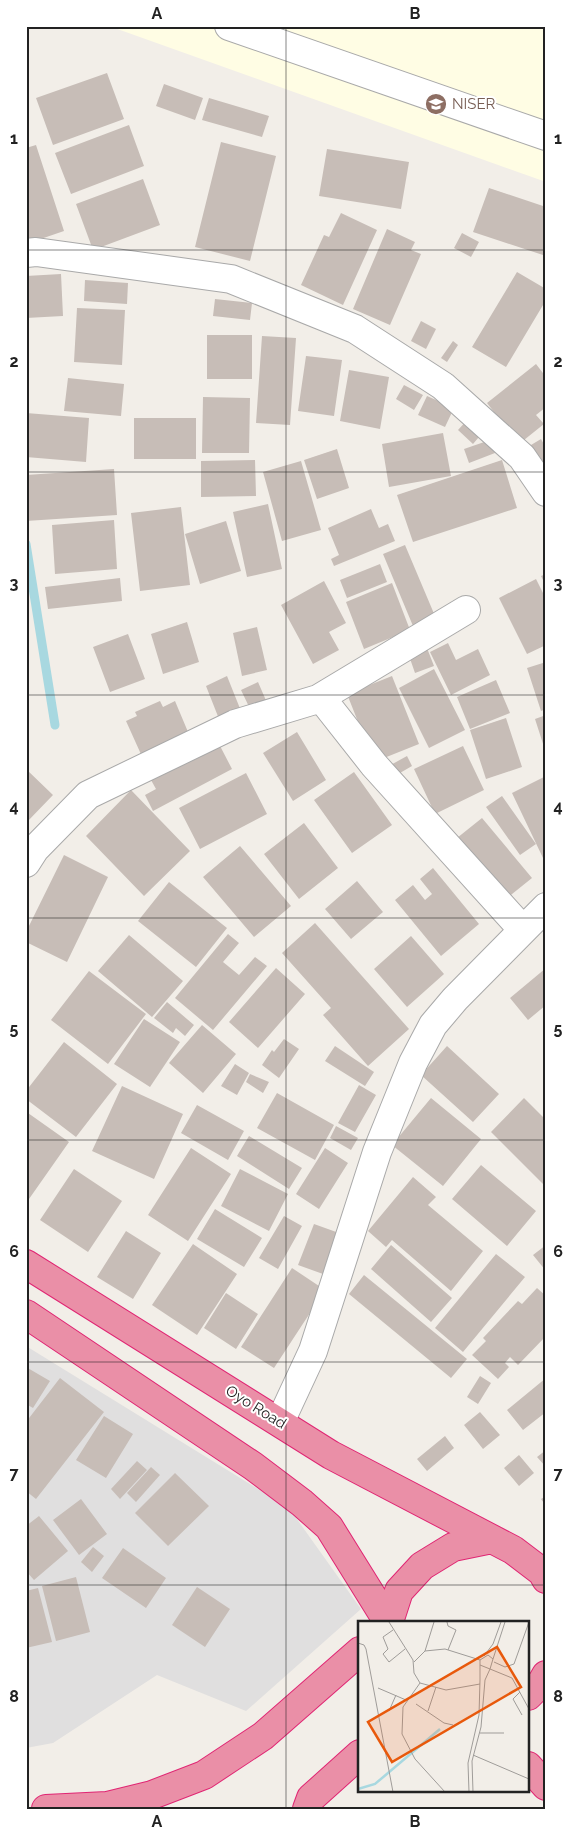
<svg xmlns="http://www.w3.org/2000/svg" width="572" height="1835" font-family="Raleway,sans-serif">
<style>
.residential{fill:#e0dfdf}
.education{fill:#fffde4}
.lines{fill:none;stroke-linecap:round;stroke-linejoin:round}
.stream{stroke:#a8d8e0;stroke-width:9}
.building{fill:#c7bdb7}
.minor-casing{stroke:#a9a9a9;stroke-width:30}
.highway-casing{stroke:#e02573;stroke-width:30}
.minor{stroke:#fff;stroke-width:28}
.highway{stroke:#ea8fa7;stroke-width:28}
.grid{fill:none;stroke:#222;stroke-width:1;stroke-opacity:0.55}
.labels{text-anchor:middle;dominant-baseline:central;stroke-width:4;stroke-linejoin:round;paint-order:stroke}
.education-label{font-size:15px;fill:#785e54;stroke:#fff;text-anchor:start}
.street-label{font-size:15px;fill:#222;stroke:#fff}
.inset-river{fill:none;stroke:#a8d8e0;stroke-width:2.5}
.inset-road{fill:none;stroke:#9f9c99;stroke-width:1}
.view{fill:#e8590c;fill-opacity:0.15;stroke:#e8590c;stroke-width:2.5}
.inset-edge{fill:none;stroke:#222;stroke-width:2.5}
.neatline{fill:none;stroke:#222;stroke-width:2}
.grid-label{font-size:16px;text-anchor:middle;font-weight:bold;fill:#222}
</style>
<rect width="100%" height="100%" fill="#f2eee8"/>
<!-- residential -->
<path class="residential" d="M26 1346 289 1508 361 1609 246 1711 157 1675 53 1743 26 1748Z"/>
<!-- education -->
<path class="education" d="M109 26H546V182Z"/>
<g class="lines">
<!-- stream -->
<path class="stream" d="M26 544 55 725"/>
</g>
<!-- building -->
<path class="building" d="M107 73 124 119 53 145 36 98Z
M164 84 203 98 195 120 156 106Z
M209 98 269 116 262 137 202 120Z
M129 125 144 166 71 194 55 153Z
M221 142 276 156 250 261 195 247Z
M36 145 64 231 26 244V148Z
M327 149 409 162 401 209 319 196Z
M143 179 160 225 93 250 76 204Z
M489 188 546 207V256L473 232Z
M341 213 377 230 343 305 301 285 324 235 329 237Z
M387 229 415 242 411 250 421 254 390 325 353 309Z
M462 233 479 242 471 257 454 248Z
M517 272 546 289V300L506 367 472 347Z
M61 274 63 316 26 318V276Z
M85 280 128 283 127 304 84 301Z
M215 299 252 303 250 320 213 316Z
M77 308 125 310 122 365 74 362Z
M421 321 436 329 426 349 411 341Z
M207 335H252V379H207Z
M262 336 296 338 290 425 256 423Z
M453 341 458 345 447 362 441 358Z
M306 356 342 360 334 416 298 411Z
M536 364 546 377V407L536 415 544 424 519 444 487 403Z
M349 370 389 377 380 429 340 421Z
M68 378 124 384 121 416 64 411Z
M404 385 423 395 414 410 396 399Z
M427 396 454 408 445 427 418 415Z
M203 397 250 398 249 453H202Z
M26 413 89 418 86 462 26 457Z
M134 418H196V459H134Z
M469 418 484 431 473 444 458 430Z
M443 433 451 476 389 487 382 444Z
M541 439 546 448V476L526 448Z
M490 440 495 453 469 463 464 449Z
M337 449 349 488 317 499 304 460Z
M255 460 256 496 201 497V461Z
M502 460 517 508 413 542 397 495Z
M301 461 321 530 282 541 263 472Z
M114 469 117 515 26 521V475Z
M268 504 282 569 247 577 233 512Z
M181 507 190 585 140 591 131 513Z
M371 509 379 528 388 524 395 541 334 566 331 559 339 555 328 528Z
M114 520 117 569 55 574 52 525Z
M226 521 241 571 200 584 185 534Z
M405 545 435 616 413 626 383 554Z
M380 564 387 582 347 598 340 580Z
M546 574V586L541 576Z
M120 578 122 601 48 609 45 587Z
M536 579 546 599V645L527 654 499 598Z
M324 581 346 623 329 632 339 650 313 664 281 605Z
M392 583 410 630 364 649 346 602Z
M187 622 199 662 163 674 151 634Z
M257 627 267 670 242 676 233 633Z
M128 634 145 679 110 692 93 647Z
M425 643 434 666 415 673 407 650Z
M448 643 456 660 478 649 490 675 451 695 430 652Z
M546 662V709L541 711 527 668Z
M434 669 465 730 429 748 399 688Z
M227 676 243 716 221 724 206 686Z
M392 676 419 744 374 762 347 694Z
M496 680 510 713 470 729 457 697Z
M258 682 268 705 252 713 241 690Z
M160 701 163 707 175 701 196 751 149 772 126 721 137 716 135 712Z
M546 715V750H545L535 719Z
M506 718 522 767 486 779 470 730Z
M297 732 326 780 293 801 263 753Z
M219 744 232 769 153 811 145 795 156 789 151 780Z
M463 746 484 790 435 814 414 769Z
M407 756 412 766 393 777 387 767Z
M26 769 53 795 26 823Z
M354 772 392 825 352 853 314 800Z
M246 773 267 814 200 849 179 808Z
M546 776V857L543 858 512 793Z
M131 790 190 851 144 896 86 836Z
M502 796 536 844 520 855 486 807Z
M482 818 532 878 502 902 452 842Z
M304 823 338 868 299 899 264 854Z
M240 846 291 906 254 937 203 877Z
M64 855 108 877 67 962 26 942V932Z
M433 868 479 924 441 956 395 900 413 885 425 900 432 894 420 879Z
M357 881 383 912 351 939 325 909Z
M169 882 227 928 196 967 138 921Z
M315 923 409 1029 368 1066 323 1015 331 1008 282 953Z
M228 934 239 943 223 962 239 975 255 957 267 966 213 1030 175 998Z
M129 935 183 981 152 1017 98 971Z
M411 936 444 974 407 1007 374 969Z
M276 968 305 994 258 1048 229 1022Z
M546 968V1005L528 1020 510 998Z
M89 971 146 1014 108 1064 51 1020Z
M167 1002 194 1025 185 1036 176 1028 173 1033 154 1018Z
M144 1019 180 1042 150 1087 114 1064Z
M202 1025 236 1054 203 1093 169 1063Z
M284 1039 299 1049 279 1078 262 1065 272 1050 274 1052Z
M64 1042 117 1084 76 1137 26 1099V1091Z
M335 1046 374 1072 365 1086 325 1061Z
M447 1046 499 1094 473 1122 421 1075Z
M235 1064 249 1073 237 1095 221 1086Z
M250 1074 269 1082 263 1093 246 1082Z
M359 1085 376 1095 355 1132 338 1123Z
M122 1086 183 1114 154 1179 92 1151Z
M277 1093 334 1125 315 1160 257 1128Z
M431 1098 481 1139 443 1186 392 1145Z
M524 1098 546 1120V1187L491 1132Z
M197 1105 244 1131 228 1160 181 1133Z
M28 1113 69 1142 29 1199 26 1197V1116Z
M336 1126 358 1138 351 1150 330 1138Z
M249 1136 302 1168 289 1189 237 1156Z
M191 1148 231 1174 188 1241 148 1215Z
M325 1148 348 1163 319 1209 296 1194Z
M481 1165 536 1211 507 1246 452 1199Z
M74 1169 122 1201 88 1252 40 1220Z
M240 1169 288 1194 269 1231 221 1206Z
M413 1177 436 1197 428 1205 483 1251 451 1291 392 1240 386 1247 368 1231Z
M215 1209 262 1238 244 1267 197 1239Z
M284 1216 302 1226 278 1269 259 1258Z
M314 1224 339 1233 323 1274 298 1265Z
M126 1231 161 1253 133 1299 97 1277Z
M193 1244 237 1274 197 1335 152 1305Z
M391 1245 452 1298 431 1322 371 1269Z
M546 1245V1271L533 1255Z
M496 1254 525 1277 463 1352 435 1328Z
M292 1268 325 1290 274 1368 241 1347Z
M364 1275 467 1359 451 1378 349 1294Z
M537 1288 546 1296V1336L518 1365 510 1357 505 1363 509 1367 498 1379 472 1355 486 1341 483 1338 518 1301 522 1304Z
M226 1293 258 1314 236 1349 204 1328Z
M26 1367 50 1381 33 1408 26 1404Z
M480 1376 491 1383 478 1404 467 1397Z
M60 1378 104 1412 36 1499 26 1491V1422Z
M546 1378V1412L523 1430 507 1410Z
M480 1412 500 1435 483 1449 464 1425Z
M104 1416 133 1434 106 1478 76 1460Z
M445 1436 454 1448 427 1471 417 1459Z
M546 1450V1467L537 1457Z
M519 1455 534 1473 519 1486 504 1468Z
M137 1461 147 1470 120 1499 111 1489Z
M151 1467 160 1475 136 1502 127 1493Z
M175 1473 209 1506 168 1546 135 1513Z
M546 1496V1506L541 1499Z
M81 1499 107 1534 79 1555 53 1520Z
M39 1516 68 1551 34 1580 26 1571V1526Z
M93 1547 104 1556 92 1572 81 1562Z
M123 1548 166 1578 146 1608 102 1578Z
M76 1577 90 1632 56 1641 42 1586Z
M197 1587 230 1609 205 1647 172 1625Z
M38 1588 52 1642 26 1648V1591Z"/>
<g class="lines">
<!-- minor casing -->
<g class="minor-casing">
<path id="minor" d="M229 26 546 136
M26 253 36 252 231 279 355 329 443 386 522 457 546 492
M318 699 326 704 374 765 523 930
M26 863 35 849 88 795 235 724 318 699 466 610
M280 1422 313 1351 377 1152 413 1063 433 1025 455 999 546 907"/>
</g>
<!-- highway casing -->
<g class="highway-casing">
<path id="highway" d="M26 1264 331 1455 513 1550 542 1572 546 1579
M26 1314 253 1466 302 1503 329 1527 388 1622
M389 1622 399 1591 422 1566 453 1547 492 1539
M528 1696 542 1682 546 1675
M528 1766 546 1786
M46 1809 107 1806 152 1795 204 1775 263 1736 360 1651
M307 1809 311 1798 360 1754"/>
</g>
<!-- minor -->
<use href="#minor" class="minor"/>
<!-- highway -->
<use href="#highway" class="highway"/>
</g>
<!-- grid -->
<path class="grid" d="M286 26V1809M26 250H546M26 472H546M26 695H546M26 918H546M26 1140H546M26 1362H546M26 1585H546"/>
<!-- icons -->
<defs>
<g id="school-disc" transform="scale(1.125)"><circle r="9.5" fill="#8d6e63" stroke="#fff"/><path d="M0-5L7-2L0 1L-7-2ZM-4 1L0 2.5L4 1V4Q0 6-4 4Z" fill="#fff"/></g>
</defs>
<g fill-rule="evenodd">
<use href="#school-disc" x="436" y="104"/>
</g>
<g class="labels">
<!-- education labels -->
<g class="education-label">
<text x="452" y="104">NISER</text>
</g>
<!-- street labels -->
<g class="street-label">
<text transform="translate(256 1407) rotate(32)">Oyo Road</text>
</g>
</g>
<!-- overview -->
<g transform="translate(358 1621)">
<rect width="171" height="171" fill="#f2eee8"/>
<path class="inset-river" d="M0 168 17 163 82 108"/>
<path class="inset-road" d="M31 1 55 39 56 52 62 62 88 69 122 63M89 1 90 5 98 9 90 29M35 9 25 16 30 28 25 33 31 41 47 28M0 22 6 24 8 28 35 171M67 30 76 1M126 35 135 23 143 1M135 38 147 1M56 41 67 30 87 28 122 39M136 41 147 46 156 43 171 1M171 46V71M62 62 45 86 44 113 57 138 87 171M20 67 48 79M162 71 155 78 164 94M58 83 86 102 95 104M31 90 38 74M70 90 78 66M122 112H146M115 134 171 158M111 171 110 142 121 94 122 59V39L130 34 135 38 132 48 122 44M115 171 114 140 123 106 127 59 132 48 154 57 171 88"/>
<path class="view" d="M139 26 163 66 34 141 10 101Z"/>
<rect width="171" height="171" class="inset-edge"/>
</g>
<!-- border -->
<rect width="572" height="1835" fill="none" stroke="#ffffff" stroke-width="55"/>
<rect x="28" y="28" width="516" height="1780" class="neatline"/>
<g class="grid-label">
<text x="157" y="19">A</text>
<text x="415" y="19">B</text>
<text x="14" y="144">1</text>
<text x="558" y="144">1</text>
<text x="14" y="367">2</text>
<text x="558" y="367">2</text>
<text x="14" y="589">3</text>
<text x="558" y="589">3</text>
<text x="14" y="812">4</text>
<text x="558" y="812">4</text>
<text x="14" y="1034">5</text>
<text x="558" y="1034">5</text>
<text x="14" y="1257">6</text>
<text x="558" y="1257">6</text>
<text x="14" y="1479">7</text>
<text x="558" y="1479">7</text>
<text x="14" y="1702">8</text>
<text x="558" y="1702">8</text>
<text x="157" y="1827">A</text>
<text x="415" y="1827">B</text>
</g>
</svg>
